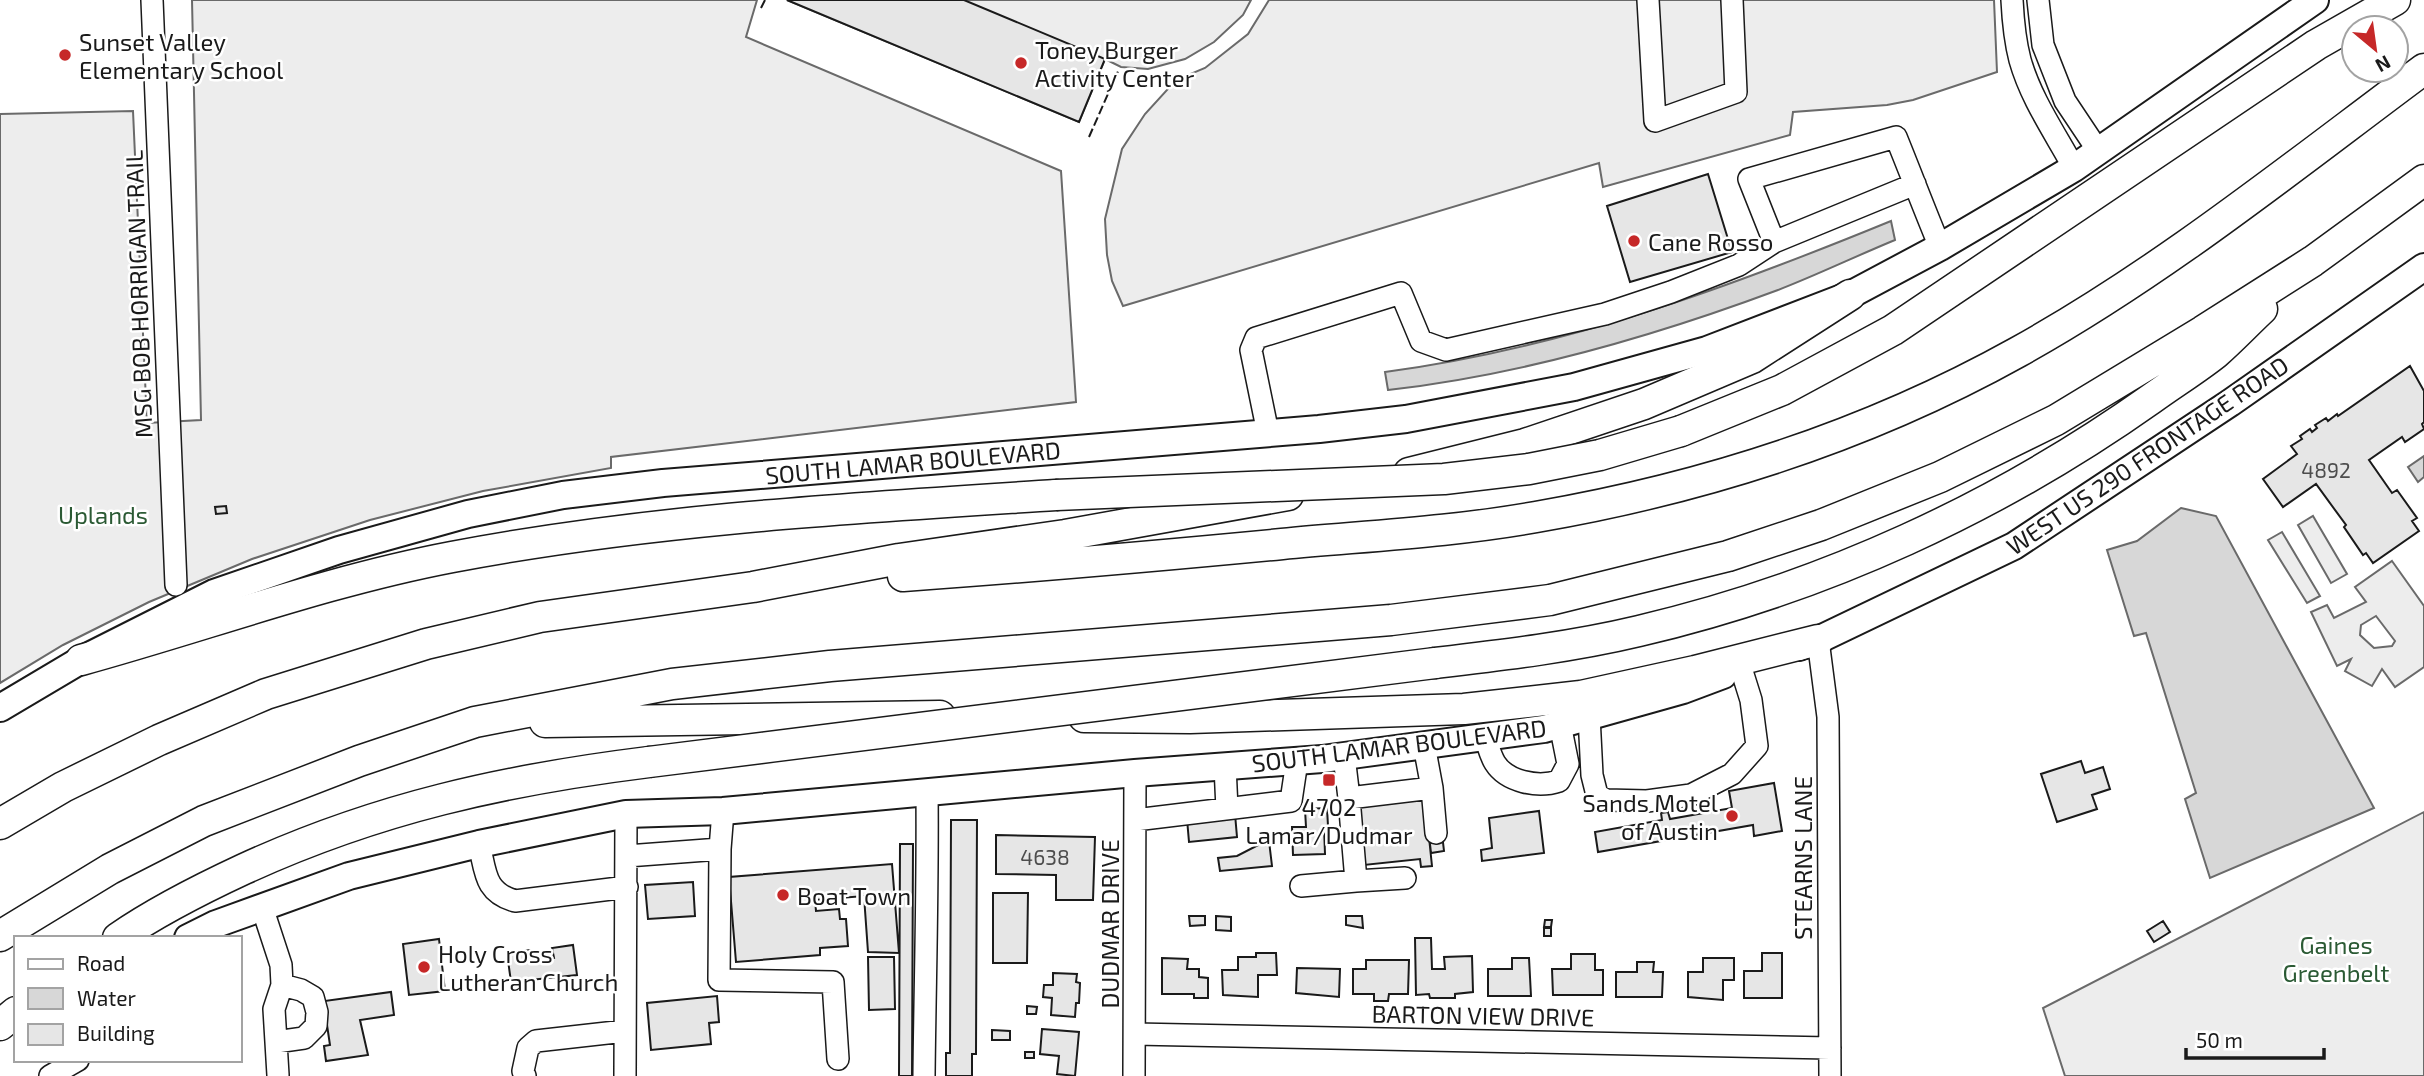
<svg xmlns="http://www.w3.org/2000/svg" width="2424" height="1076" font-family="'Exo 2',sans-serif">
<style>
.built{fill:#ededed;stroke:#6a6a6a;stroke-width:2;fill-rule:evenodd}
.water{fill:#d7d7d7;stroke:#6a6a6a;stroke-width:2}
.building{fill:#e6e6e6;stroke:#1a1a1a;stroke-width:2}
.lines{fill:none;stroke-linecap:round;stroke-linejoin:round}
.minor-casing{stroke:#1a1a1a;stroke-width:24}
.major-casing{stroke:#1a1a1a;stroke-width:30}
.highway-casing{stroke:#1a1a1a;stroke-width:33}
.minor{stroke:#fff;stroke-width:21}
.major{stroke:#fff;stroke-width:26}
.highway{stroke:#fff;stroke-width:30}
.highway-bridge-casing{stroke:#1a1a1a;stroke-width:33;stroke-linecap:butt}
.highway-bridge{stroke:#fff;stroke-width:30}
.fence{stroke:#1a1a1a;stroke-width:2;stroke-dasharray:9 3.5;stroke-linecap:butt}
.poi-dot{fill:#c62828;stroke:#fff;stroke-width:2.5}
.labels{text-anchor:middle;dominant-baseline:central;stroke-width:5;stroke-linejoin:round;paint-order:stroke}
.number-label{font-size:21px;fill:#4d4d4d}
.poi-label{font-size:24px;fill:#1a1a1a;stroke:#fff;text-anchor:start}
.street-label{font-size:24px;fill:#1a1a1a;stroke:#fff}
.park-label{font-size:24px;fill:#2b5a34;stroke:#fff}
</style>
<rect width="100%" height="100%" fill="#fff"/>
<!-- built -->
<path class="built" d="M192 0H757L746 37 1061 171 1076 402 611 457V468L483 491 370 520 252 559 149 602 63 645 0 683V114L133 111 147 423 201 420Z
M787 0H1251L1243 15 1214 42 1185 59 1148 69 1121 67 1105 59 1079 122Z
M1269 0H1994L1997 72 1913 100 1887 105 1793 112 1790 135 1603 187 1599 163 1123 306 1112 281 1107 255 1105 219 1122 149 1145 114 1176 80 1205 68 1248 34Z
M2313 516 2347 574 2331 583 2298 525Z
M2282 532 2320 596 2307 603 2268 540Z
M2392 561 2424 606V667L2395 687 2382 669 2372 686 2345 671 2351 659 2337 666 2311 612 2327 605 2334 618 2366 602 2355 587ZM2376 616 2395 641 2392 646 2374 648 2360 635 2361 625Z
M2424 812V1076H2065L2043 1008Z"/>
<!-- water -->
<path class="water" d="M1891 221 1895 240C1856 256 1817 275 1778 290 1652 337 1521 375 1388 390L1385 372C1564 348 1725 289 1891 221Z
M2424 456V477L2418 482 2408 467Z
M2181 508 2216 516 2374 808 2210 878 2185 799 2196 793 2146 633 2134 636 2107 550 2137 541Z"/>
<!-- building -->
<path class="building" d="M787 0H964L1105 59 1079 122Z
M1708 174 1732 252 1630 282 1607 206Z
M2410 366 2424 391V422L2422 424 2424 429 2405 442 2402 437 2369 460 2392 493 2397 490 2417 518 2412 521 2419 531 2373 563 2366 553 2363 555 2344 527 2346 525 2316 484 2283 507 2263 479 2297 454 2291 446 2302 439 2300 436 2310 429 2312 432 2317 428 2315 425 2326 418 2328 421 2337 414 2338 416Z
M226 506 227 513 216 514 215 507Z
M2081 761 2085 773 2103 767 2110 789 2092 795 2097 809 2057 822 2041 774Z
M1774 783 1782 831 1754 836 1753 825 1598 852 1595 832 1662 820 1661 813 1668 812 1670 819 1732 808 1729 791Z
M1425 799 1432 866 1421 867 1420 859 1364 865 1358 806Z
M1327 808 1328 826H1324L1325 854 1293 855 1292 827H1306L1305 809Z
M1539 811 1544 853 1482 861 1481 850 1492 848 1489 818Z
M1235 814 1237 837 1189 842 1187 819Z
M951 820H977L976 1054H972V1076H946V1053H950Z
M1442 834 1444 851 1431 853 1429 835Z
M996 835 1095 837 1093 900H1056V875L996 874Z
M1269 841 1272 866 1220 871 1218 858 1237 856 1264 842Z
M900 844H913L912 1076H899Z
M892 864 899 953 868 952 864 896 815 900 816 911 839 909 840 919H846L848 946 820 948V955L736 962 729 877Z
M693 882 695 916 648 919 645 885Z
M993 893H1028L1027 963H993Z
M1189 916H1205V925L1190 926Z
M1216 916 1231 917V931L1216 930Z
M1346 916H1362L1363 928 1346 925Z
M1545 920H1552L1551 927H1544Z
M2163 921 2170 932 2154 942 2147 931Z
M1544 928H1551V936H1544Z
M1415 938H1431L1432 969H1445L1444 957 1472 956 1473 992 1455 994V998H1430L1429 994 1416 995Z
M439 939 445 991 409 995 403 944Z
M573 945 577 975 511 982 507 953 530 950 532 961 554 958 552 948Z
M1256 953H1276L1277 975H1258V997L1223 995 1222 970H1238V957H1256Z
M1762 953H1782V998H1744V971H1762Z
M1571 954H1595V970H1603V995H1553L1552 969H1571Z
M868 957H894L895 1009 869 1010Z
M1162 958 1188 959 1187 969H1199V977L1208 978V998H1194V994H1162Z
M1512 958H1529L1531 996H1488V969H1512Z
M1703 958H1734V980H1723V1000L1688 997V972H1703Z
M1366 960H1409L1408 994H1389L1388 1001H1374V994H1353V969H1366Z
M1637 962H1654L1653 972H1663L1662 997H1616V972H1637Z
M1297 968 1340 969 1339 997 1296 993Z
M1053 973 1077 974 1076 982 1080 983 1079 1003H1076L1075 1017 1051 1015 1052 998 1043 997 1044 985H1053Z
M391 992 394 1015 360 1020 368 1055 326 1061 324 1046 330 1045 327 1025 320 1026 317 1002Z
M717 996 719 1022 709 1023 711 1044 651 1050 647 1003Z
M1027 1006 1037 1007 1036 1014H1027Z
M1042 1029 1079 1032 1075 1076 1057 1074 1059 1056 1040 1054Z
M992 1030 1010 1031V1040H992Z
M1025 1052H1034V1058H1025Z"/>
<g class="lines">
<!-- minor casing -->
<g class="minor-casing">
<path id="minor" d="M152 0 176 585
M1648 0 1655 121 1736 92 1732 0
M2012 0C2013 20 2015 41 2020 60 2031 99 2055 133 2074 168
M2038 0 2043 45 2065 101 2099 152
M1915 184 1774 242 1749 179 1896 137C1911 174 1925 211 1940 247
M1268 433 1251 350 1256 338 1401 293 1421 341 1446 350 1605 314 1671 292 1739 265 1774 242
M1818 640 1828 717 1830 1076
M1589 716 1592 775 1597 795 1606 800 1647 801 1691 795 1732 774 1757 746 1751 700 1741 668
M1485 737C1488 745 1490 755 1495 763 1507 782 1538 788 1559 781L1568 764 1560 724
M1344 756 1349 798 1432 788 1424 745
M1225 766 1227 809
M1432 788 1436 833
M1349 798 1356 881 1405 878
M723 811 720 849 719 980 833 982 838 1059
M1135 820 1291 801 1297 761
M479 844C486 872 484 892 515 901L627 887
M627 856 720 849
M1301 886 1356 881
M262 907 281 965 282 985 274 1009 278 1075
M1135 1034 1830 1048
M276 1042 304 1038 316 1026 317 1012 313 997 301 990 282 985
M50 1076 78 1060
M525 1076 523 1071 528 1048 536 1041 625 1031
M625 1076 626 814
M924 1076C925 981 928 887 927 792
M1134 1076 1135 773"/>
</g>
<!-- major casing -->
<g class="major-casing">
<path id="major" d="M1799 647 1818 640 2014 546 2230 403 2424 267
M0 708 81 660 214 593 339 550 468 514 563 495 663 483 1319 429 1406 419 1574 387 1707 350 1850 295 1940 247 2074 168 2315 0
M188 938 216 924 349 876 479 844 626 814 723 811 1135 773 1322 759 1544 729 1683 690 1723 675"/>
</g>
<!-- highway casing -->
<g class="highway-casing">
<path id="highway" d="M1681 431 1782 390 1893 330 2316 45 2395 0
M1409 473 1525 444 1644 404 1752 358 1850 295
M903 576C1030 567 1156 556 1282 544 1366 536 1452 532 1536 517 1704 488 1869 435 2018 352 2162 272 2292 167 2424 69
M81 660C205 626 326 581 452 557 651 519 855 508 1056 495
M1435 663C1503 655 1572 647 1639 631 1823 588 1997 508 2151 399 2173 383 2196 369 2216 353 2232 339 2247 323 2262 309
M1084 717 1190 718 1464 709 1581 696 1695 671 1818 640
M545 722 940 716
M0 824 63 787 159 740 266 694 426 644 540 617 753 587 899 559 1065 535 1288 495
M0 936 110 869 204 821 359 761 475 722 672 684 830 666 1391 620 1550 600 1728 556 1821 525 1940 477 2056 420 2203 331 2313 261 2424 180
M118 938C157 911 201 889 244 869 377 808 504 780 649 762
M0 1025 16 1012"/>
</g>
<!-- minor -->
<use href="#minor" class="minor"/>
<!-- major -->
<use href="#major" class="major"/>
<!-- highway -->
<use href="#highway" class="highway"/>
<!-- highway-bridge casing -->
<g class="highway-bridge-casing">
<path id="highway-bridge" d="M1056 495 1444 479 1529 469 1600 455 1681 431
M649 762 1435 663"/>
</g>
<!-- highway-bridge -->
<use href="#highway-bridge" class="highway-bridge"/>
<!-- fence -->
<path class="fence" d="M761 8 765 0
M1089 137 1119 69"/>
</g>
<!-- markers -->
<g class="poi-dot">
<circle cx="65" cy="55" r="7"/>
<circle cx="1021" cy="63" r="7"/>
<circle cx="1634" cy="241" r="7"/>
<rect x="1322" y="773" width="14" height="14" rx="3.5"/>
<circle cx="1732" cy="816" r="7"/>
<circle cx="783" cy="895" r="7"/>
<circle cx="424" cy="967" r="7"/>
</g>
<g class="labels">
<!-- number labels -->
<g class="number-label">
<text x="2326" y="469">4892</text>
<text x="1045" y="856">4638</text>
</g>
<!-- poi labels -->
<g class="poi-label">
<text x="79" y="41">Sunset Valley<tspan x="79" dy="28">Elementary School</tspan></text>
<text x="1035" y="49">Toney Burger<tspan x="1035" dy="28">Activity Center</tspan></text>
<text x="1648" y="241">Cane Rosso</text>
<text x="1718" y="802" text-anchor="end">Sands Motel<tspan x="1718" dy="28">of Austin</tspan></text>
<text x="1329" y="806" text-anchor="middle">4702<tspan x="1329" dy="28">Lamar/Dudmar</tspan></text>
<text x="797" y="895">Boat Town</text>
<text x="438" y="953">Holy Cross<tspan x="438" dy="28">Lutheran Church</tspan></text>
</g>
<!-- street labels -->
<g class="street-label">
<text transform="translate(138 294) rotate(-92)">MSG BOB HORRIGAN TRAIL</text>
<text transform="translate(2147 455) rotate(-34)">WEST US 290 FRONTAGE ROAD</text>
<text transform="translate(913 462) rotate(-5)">SOUTH LAMAR BOULEVARD</text>
<text transform="translate(1399 745) rotate(-7)">SOUTH LAMAR BOULEVARD</text>
<text transform="translate(1802 858) rotate(-90)">STEARNS LANE</text>
<text transform="translate(1109 924) rotate(-90)">DUDMAR DRIVE</text>
<text transform="translate(1483 1015) rotate(1)">BARTON VIEW DRIVE</text>
</g>
<!-- park labels -->
<g class="park-label">
<text x="103" y="514">Uplands</text>
<text x="2336" y="944">Gaines<tspan x="2336" dy="28">Greenbelt</tspan></text>
</g>
</g>
<!-- legend -->
<rect x="14" y="936" width="228" height="126" fill="#ffffff" stroke="#a3a3a3" stroke-width="2"/>
<rect x="28" y="959" width="35" height="10" fill="#ffffff" stroke="#a3a3a3" stroke-width="2"/>
<text x="77" y="971" font-size="21" fill="#1a1a1a">Road</text>
<rect x="28" y="988" width="35" height="21" fill="#d7d7d7" stroke="#a3a3a3" stroke-width="2"/>
<text x="77" y="1006" font-size="21" fill="#1a1a1a">Water</text>
<rect x="28" y="1024" width="35" height="21" fill="#e6e6e6" stroke="#a3a3a3" stroke-width="2"/>
<text x="77" y="1041" font-size="21" fill="#1a1a1a">Building</text>
<!-- north arrow -->
<g transform="translate(2375 49) rotate(151)"><circle r="33" fill="#ffffff" stroke="#a3a3a3" stroke-width="2"/>
<path d="M0-5L12 26L0 18L-12 26Z" fill="#c62828"/>
<text y="-10" font-size="19" font-weight="bold" text-anchor="middle" fill="#1a1a1a">N</text>
</g>
<!-- scale -->
<path d="M2186 1048v10h138v-10" fill="none" stroke="#1a1a1a" stroke-width="3.5"/>
<text x="2196" y="1048" font-size="21" fill="#1a1a1a" stroke="#ffffff" stroke-width="5" paint-order="stroke">50 m</text>
</svg>
